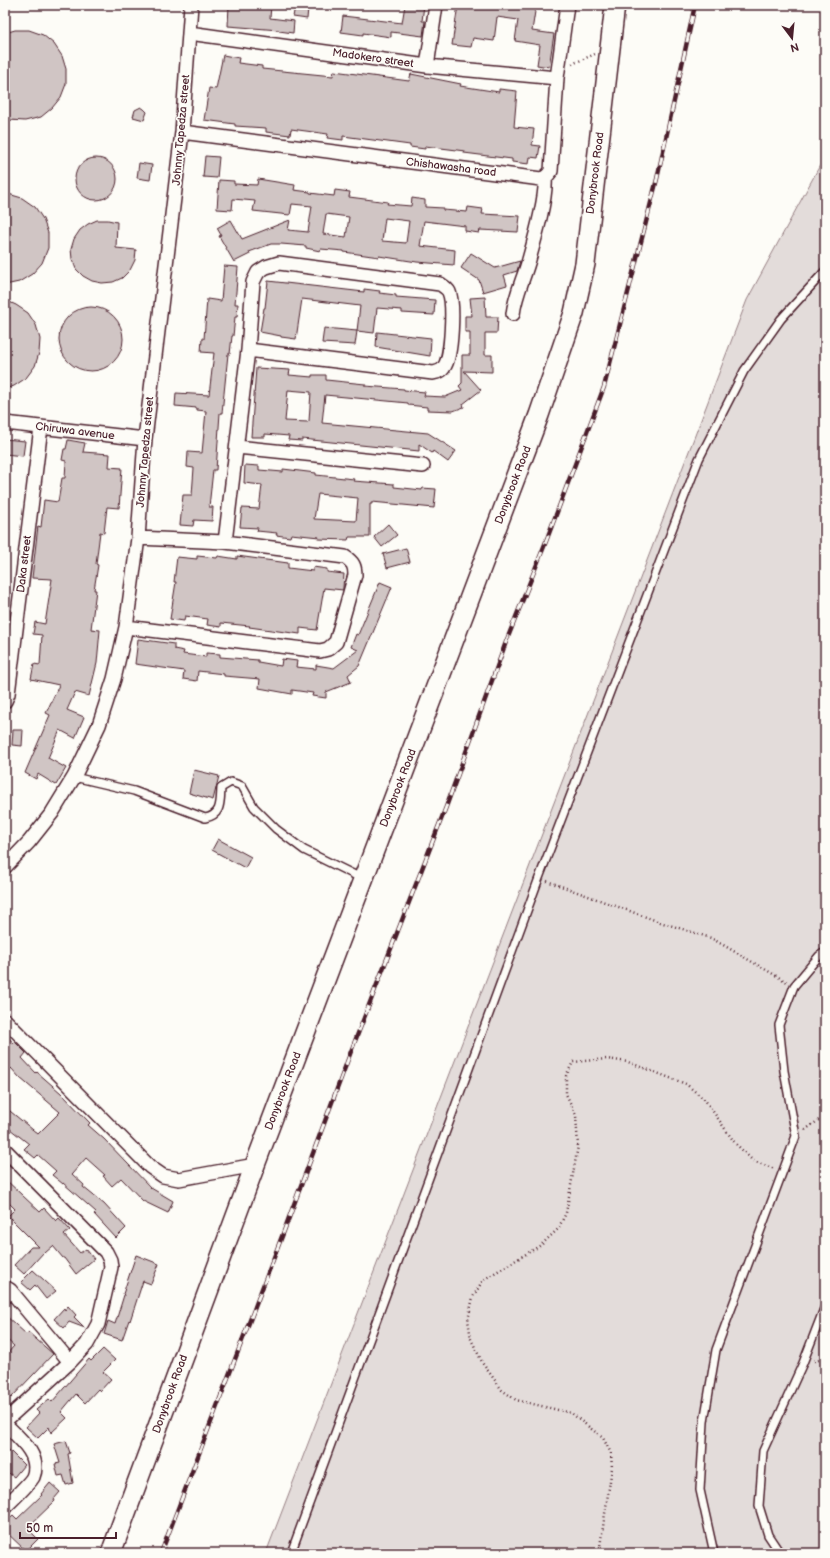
<svg xmlns="http://www.w3.org/2000/svg" width="830" height="1558" font-family="'Balsamiq Sans',sans-serif">
<style>
.green{fill:#e3dcda;stroke:#967e82}
.building{fill:#d0c5c4;stroke:#4a1f2b;fill-rule:evenodd}
.lines{fill:none;stroke-linecap:round;stroke-linejoin:round}
.lane-casing{stroke:#4a1f2b;stroke-width:10}
.street-casing{stroke:#4a1f2b;stroke-width:16}
.secondary-casing{stroke:#4a1f2b;stroke-width:22}
.path{stroke:#4a1f2b;stroke-width:2.5;stroke-dasharray:1 3;stroke-linecap:butt}
.lane{stroke:#fdfcf7;stroke-width:7}
.street{stroke:#fdfcf7;stroke-width:13}
.secondary{stroke:#fdfcf7;stroke-width:19}
.rail-casing{stroke:#4a1f2b;stroke-width:4.5}
.rail{stroke:#fdfcf7;stroke-width:3;stroke-dasharray:9;stroke-linecap:butt}
.labels{text-anchor:middle;dominant-baseline:central;stroke-width:3.5;stroke-linejoin:round;paint-order:stroke}
.street-label{font-size:11px;fill:#4a1f2b;stroke:#fdfcf7}
</style>
<rect width="100%" height="100%" fill="#fdfcf7"/>
<filter id="ink" filterUnits="userSpaceOnUse"><feTurbulence type="fractalNoise" baseFrequency=".025" numOctaves="2"/><feDisplacementMap in="SourceGraphic" scale="8" xChannelSelector="R" yChannelSelector="G"/><feConvolveMatrix kernelMatrix="1 2 1 2 8 2 1 2 1" color-interpolation-filters="sRGB"/></filter>
<g filter="url(#ink)">
<!-- green -->
<path class="green" d="M825 156V1553H266L747 300Z"/>
<!-- building -->
<path class="building" d="M229 5H271L270 18 294 21 293 33 279 31V30L228 26Z
M405 5H424L422 21H425L423 36 391 32V37L363 33V35L341 32 343 16 402 23Z
M458 5H536L532 31 554 34 549 67 537 65 540 45 515 41 518 20 497 17 494 41 473 38 471 47 452 45Z
M295 6 308 8 307 19 293 17Z
M15 30H29L43 35 54 44 62 56 66 69V84L61 97 52 108 41 117 25 121 9 120 5 118V33Z
M223 55 239 58 238 63 262 66V69L333 76 334 71 409 81 411 74 461 84 460 86 499 92V89L517 91 514 127 534 129 532 145 540 146 538 158 530 157 529 164 512 162V159L464 153 465 151 425 146V149L410 147V145L343 136V140L327 138 328 134 291 129 290 135 266 132V128L235 126V124L204 120 209 88 216 89Z
M141 107 144 109 147 112 144 120 133 117 135 110Z
M205 156 219 157 217 178 203 177Z
M75 179a21 21 0 1 1 42 0a21 21 0 1 1-42 0Z
M139 163 152 165 150 180 137 178Z
M258 179 295 185 294 190 310 192V193L334 196 335 190 350 192 349 197 388 202 387 204 411 206 412 198 425 200V207L443 208V210L467 212 468 207 483 209 482 214 520 216 518 232 480 230 479 233 465 231V226L424 221 420 246 455 250 454 265 417 262 379 256V257L344 252V251L321 249 320 251 306 248V246L281 244H271L249 252 250 254 234 262 219 236 221 235 217 228 231 220 242 239 290 220 288 230 308 232 312 206 292 204 290 215 253 211 255 201 233 199 232 210 217 209 219 180 234 181V184L257 185ZM326 214 349 217 346 237 323 234ZM385 218 409 221 406 243 382 241Z
M5 193 22 198 35 207 43 219 48 233V248L42 263 32 274 19 282 5 285Z
M97 220H108L117 222 116 248 136 250 135 260 130 270 122 278 113 282 102 283 92 281 83 276 76 269 72 259 71 249 74 239 80 230 88 224Z
M471 253 495 268 520 261 517 271 504 275 507 285 483 292 479 280 461 268Z
M224 266 238 267 235 304H238L237 317H235L233 336H232L230 354H228L222 413H220L216 470H213L209 507H213L212 521 194 520 193 526 180 525 183 495H192L194 468 187 467 188 452 202 453 206 411 197 410V408L175 406 176 393 209 395 214 353 201 352 202 339H204L207 299 221 301Z
M268 281 364 292V289L380 291 379 293 396 295V297L435 300 434 315 402 313V310L377 308 374 333 357 331 360 306 302 299 296 339 281 337V336L260 332 264 308H265Z
M485 297 486 317H498L497 333H485V355H492V372L464 371 481 390 463 404 464 407 453 411 427 410V407L408 405V403L325 395 322 423 428 433 456 451 448 462 433 451 432 453 419 444V451L302 439V441L288 440 289 436 265 434V437H251L256 368 290 370 289 375 312 377V375H326V380L365 384V386L404 389V390L425 392 424 396 445 397 462 390 459 386 462 383V355H470V332H465V316H472L470 298ZM288 390 311 392 309 421 308 422 285 421Z
M5 300 16 305 28 313 36 325 40 339 39 353 35 366 26 378 14 386 5 389Z
M59 339a32 32 0 1 1 64 0a32 32 0 1 1-64 0Z
M324 328 357 331 355 345 322 343Z
M377 332 431 338 430 356 376 347Z
M5 439 25 441 23 456 5 454Z
M68 440 85 443 83 452 110 454 109 467 122 468 119 508 107 507 104 533 100 532 96 564 98 565 94 590H96L91 629 100 630 97 663 89 696 75 692 67 710 84 717 75 738 60 730 48 758 66 768 56 785 38 774 36 779 25 773 50 715 46 713 59 685 31 679 34 664 40 665 42 635 33 634 35 622 45 624 52 579 32 578 38 526 41 527 44 500 58 502 62 478H65L66 461 62 460 64 449H66Z
M245 465 259 466V470L283 472V469L316 473V475L354 479 353 481 394 484V487L422 490V488L436 489 434 508 372 502V504H370V537H349L348 540 318 539 319 537 291 534 290 537 276 535 277 533 257 531 258 528 240 527 242 508 259 509 262 485 244 483ZM318 494 358 498 356 521 314 519Z
M388 524 397 535 382 547 374 537Z
M406 548 410 562 387 568 383 554Z
M197 556 217 558 218 556 237 559V556L288 563V568L313 571V567L327 569V572L344 574 343 588V590L324 588 317 630 300 628V634L249 627 250 626 221 623V627L207 625 208 619 185 616 184 621 170 619 176 582H174L177 557 197 559Z
M380 582 392 587 359 666 348 675 351 682 326 692V698L312 696 313 693 292 690V694L259 688 260 679 224 676V674L198 671 197 681 183 679 184 671 135 664 138 639 174 644V649L184 651 183 654 206 657V653L220 654V657L258 660V662L281 666 282 659 297 661 296 667 316 669V665L334 668 358 650 351 647 356 634 358 635Z
M13 730H23L22 746 12 745Z
M194 770 219 776 213 800 189 793Z
M218 839 251 857 245 868 212 850Z
M5 1035 14 1043 15 1042 26 1053 22 1058 36 1073 37 1072 61 1093 90 1123 88 1125 104 1139 151 1188 173 1201 168 1213 143 1201 121 1178 112 1186 103 1176 105 1175 86 1158 72 1174 84 1185 83 1187 104 1204 126 1228 116 1238 94 1214 96 1212 63 1183V1184L52 1175 56 1171 38 1155 35 1158 24 1149 29 1144 5 1125V1107L38 1134 60 1112 20 1078 11 1068 5 1074Z
M5 1179 40 1212 44 1208 56 1221 59 1218 70 1230 64 1235 80 1253 86 1249 94 1259 76 1274 64 1258H63L53 1246 45 1253 44 1252 24 1274 14 1265 31 1247H39L8 1216 15 1209 5 1199Z
M136 1255 159 1264 151 1284 143 1281 130 1321 129 1320 122 1340 104 1334 108 1321 115 1324 124 1295 123 1294Z
M33 1270 56 1291 46 1299 35 1285 30 1290 21 1282Z
M68 1306 76 1315 74 1317 85 1328 69 1322 64 1328 54 1319 64 1308 65 1310Z
M5 1315 26 1334 28 1332 53 1354 11 1398 5 1392V1356L14 1346 5 1338Z
M103 1349 115 1360 103 1372 111 1379 100 1391 98 1389 85 1403 76 1394 61 1412 67 1418 51 1433 49 1427 38 1438 26 1427 39 1413 36 1410 49 1399 52 1402 89 1359 91 1361Z
M66 1441 70 1453 68 1454 73 1483 66 1485 63 1475 58 1476 55 1464 60 1463 54 1444Z
M5 1446 24 1465 14 1477 5 1470Z
M50 1483 60 1492 54 1499 55 1501 27 1528 38 1539 26 1551 5 1531V1522L13 1515 17 1519 42 1495 41 1494Z"/>
<g class="lines">
<!-- lane casing -->
<g class="lane-casing">
<path id="lane" d="M74 777 134 791 205 818C222 815 220 802 221 788L231 782 242 786 254 807 276 829 304 850 363 879
M291 1553 539 878 699 459 744 371 781 319 825 271
M714 1553 700 1490 704 1422 716 1350 796 1136 784 1071 779 1025 794 986 819 956 825 952
M780 1553 768 1535 759 1506 763 1451 803 1363 825 1306"/>
</g>
<!-- street casing -->
<g class="street-casing">
<path id="street" d="M189 33 427 66 557 78
M427 66 436 5
M182 132 541 179C547 177 548 175 551 171L557 78 567 5
M513 314C515 296 523 280 528 263 534 242 547 198 545 178
M5 423 145 439
M237 447 423 466
M225 542 248 350 253 282 258 272 266 267 279 263 440 284C443 286 447 288 449 292 454 303 452 357 444 367 442 371 438 372 433 373L248 350
M126 627 320 651 328 649 336 642 355 575C355 566 353 562 345 557L225 542 138 538
M5 701 8 694 41 427
M5 867 29 842 52 813 74 777 99 725 114 679 126 627 138 538 145 439 182 132 191 5
M5 1020 150 1167 163 1176 179 1179 255 1165
M5 1150 106 1252 110 1260 111 1267 98 1324 87 1344 70 1362 5 1421
M5 1287 10 1290 70 1362
M5 1424C18 1437 42 1455 33 1477 30 1483 11 1501 5 1507"/>
</g>
<!-- secondary casing -->
<g class="secondary-casing">
<path id="secondary" d="M111 1553 255 1165 539 415 574 313 585 264 615 5"/>
</g>
<!-- path -->
<path class="path" d="M572 64 595 54
M547 881 660 922 711 938 787 982
M805 1130 823 1117 825 1110
M814 1361 825 1359
M599 1553 612 1468 611 1453 603 1438 571 1413 516 1400 502 1390 483 1364 471 1339 468 1320 473 1297 483 1280 541 1245 558 1229 566 1213 578 1146 576 1115 566 1094V1076L573 1062 607 1059 628 1062 686 1084 705 1100 735 1143 753 1161 775 1169"/>
<!-- lane -->
<use href="#lane" class="lane"/>
<!-- street -->
<use href="#street" class="street"/>
<!-- secondary -->
<use href="#secondary" class="secondary"/>
<!-- rail casing -->
<g class="rail-casing">
<path id="rail" d="M161 1553 284 1231 350 1054 446 807 506 642 545 544 604 387 657 179 695 5"/>
</g>
<!-- rail -->
<use href="#rail" class="rail"/>
</g>
</g>
<g class="labels">
<!-- street labels -->
<g class="street-label">
<text transform="translate(373 58) rotate(8)">Madokero street</text>
<text transform="translate(181 130) rotate(-85)">Johnny Tapedza street</text>
<text transform="translate(451 167) rotate(7)">Chishawasha road</text>
<text transform="translate(595 173) rotate(-83)">Donybrook Road</text>
<text transform="translate(75 431) rotate(7)">Chiruwa avenue</text>
<text transform="translate(145 452) rotate(-85)">Johnny Tapedza street</text>
<text transform="translate(513 485) rotate(-69)">Donybrook Road</text>
<text transform="translate(24 564) rotate(-83)">Daka street</text>
<text transform="translate(398 788) rotate(-69)">Donybrook Road</text>
<text transform="translate(283 1091) rotate(-69)">Donybrook Road</text>
<text transform="translate(170 1394) rotate(-70)">Donybrook Road</text>
</g>
</g>
<!-- margin -->
<rect width="830" height="1558" fill="none" stroke="#fdfcf7" stroke-width="20"/>
<rect x="10" y="10" width="810" height="1538" fill="none" stroke="#4a1f2b" stroke-width="1.5" filter="url(#ink)"/>
<!-- north arrow -->
<g transform="translate(792 38) rotate(164)" stroke="#fdfcf7" stroke-width="3" paint-order="stroke">
<path d="M0-3L7 15L0 10L-7 15Z" fill="#4a1f2b"/>
<text y="-6" font-size="11" font-weight="bold" text-anchor="middle" fill="#4a1f2b">N</text>
</g>
<!-- scale -->
<path d="M20 1532v6h96v-6" fill="none" stroke="#4a1f2b" stroke-width="2"/>
<text x="26" y="1532" font-size="12" fill="#4a1f2b" stroke="#fdfcf7" stroke-width="3" paint-order="stroke">50 m</text>
</svg>
